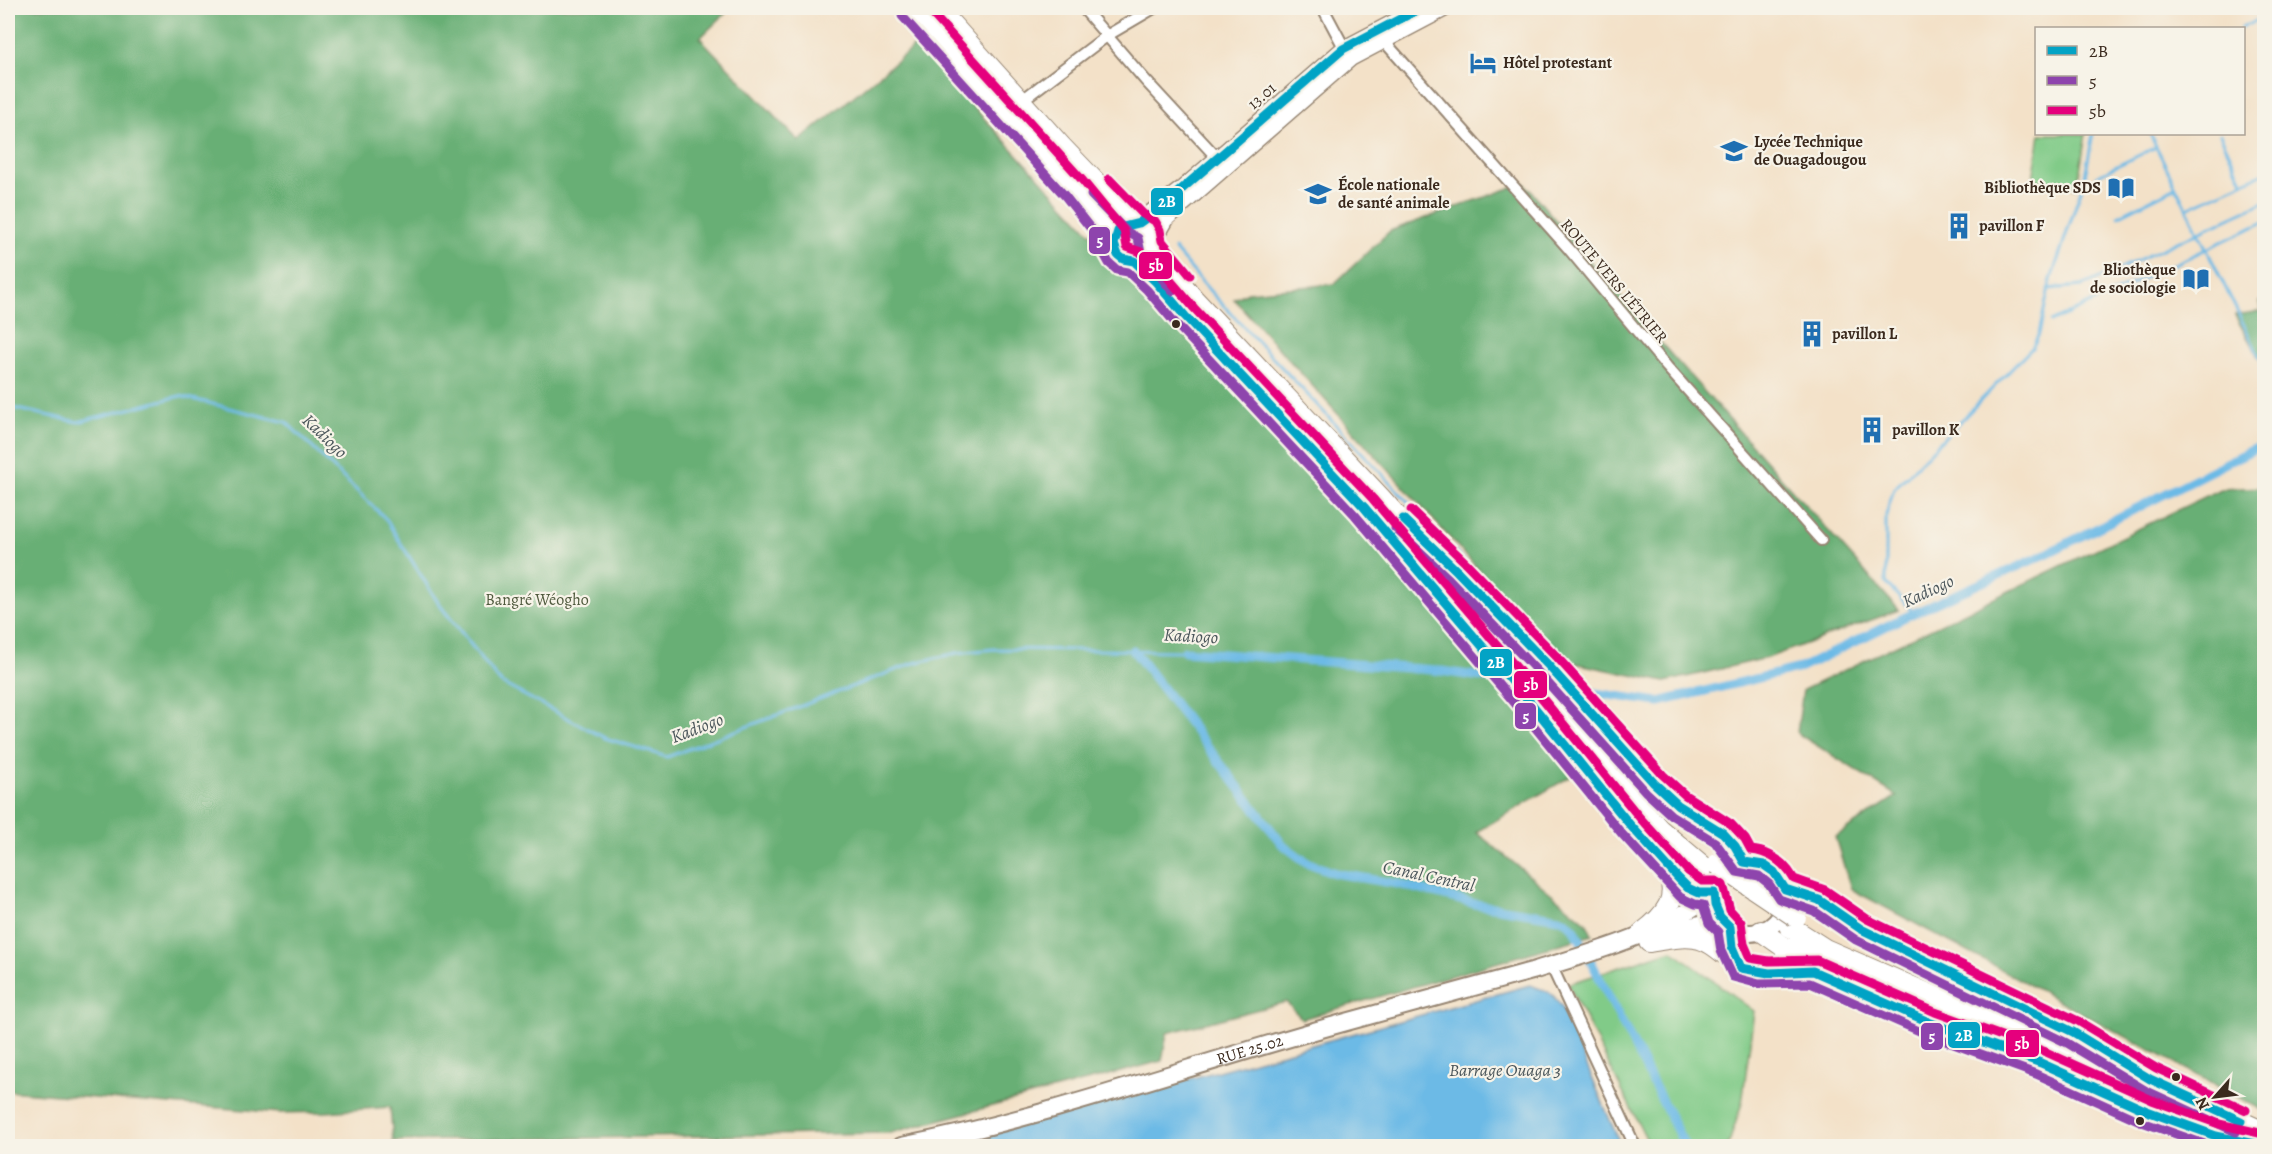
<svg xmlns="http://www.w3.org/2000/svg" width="2272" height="1154" font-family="Alegreya,serif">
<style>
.green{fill:#81cb88;stroke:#5e7a53;stroke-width:1.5}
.forest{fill:#68af74;stroke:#526c49;stroke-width:1.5}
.water{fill:#6cbae6;stroke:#547282;stroke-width:1.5}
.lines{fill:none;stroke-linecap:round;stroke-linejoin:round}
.stream{stroke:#6cbae6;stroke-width:3}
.canal{stroke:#6cbae6;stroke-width:9}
.street-casing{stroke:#978673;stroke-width:14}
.secondary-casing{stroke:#978673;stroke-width:18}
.primary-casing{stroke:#978673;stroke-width:20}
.highway-casing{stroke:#978673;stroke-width:22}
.street{stroke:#fff;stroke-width:10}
.secondary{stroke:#fff;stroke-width:15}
.primary{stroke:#fff;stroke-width:16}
.highway{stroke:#fff;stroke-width:20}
.highway-bridge-casing{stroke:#978673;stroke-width:22;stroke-linecap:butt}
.highway-bridge{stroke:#fff;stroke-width:20}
.bus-1-casing{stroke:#f7f3e8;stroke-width:14}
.bus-2-casing{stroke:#f7f3e8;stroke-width:14}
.bus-3-casing{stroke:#f7f3e8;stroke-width:14}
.bus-1{stroke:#03a3c5;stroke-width:9}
.bus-2{stroke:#8e44ad;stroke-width:9}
.bus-3{stroke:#e5007d;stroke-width:9}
.bus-dot{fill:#3b2a1e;stroke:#f7f3e8;stroke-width:2}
.labels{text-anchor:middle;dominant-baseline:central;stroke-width:4.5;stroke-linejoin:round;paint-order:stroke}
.poi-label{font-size:16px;font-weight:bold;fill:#3b2a1e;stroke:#f7f3e8;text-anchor:start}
.street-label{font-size:16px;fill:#3b2a1e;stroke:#f7f3e8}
.park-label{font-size:16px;fill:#505a3e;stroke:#f7f3e8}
.water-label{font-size:18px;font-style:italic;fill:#4a555a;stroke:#f7f3e8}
.line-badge{stroke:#f7f3e8;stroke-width:2}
.badge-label{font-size:16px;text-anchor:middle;font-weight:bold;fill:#fff}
</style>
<rect width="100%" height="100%" fill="#f7f3e8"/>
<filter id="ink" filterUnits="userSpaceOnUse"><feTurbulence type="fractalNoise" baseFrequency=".0167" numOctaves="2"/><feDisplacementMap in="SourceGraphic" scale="12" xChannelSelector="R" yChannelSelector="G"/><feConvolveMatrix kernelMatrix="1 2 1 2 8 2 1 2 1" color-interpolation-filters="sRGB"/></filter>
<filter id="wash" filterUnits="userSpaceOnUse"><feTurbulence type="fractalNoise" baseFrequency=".008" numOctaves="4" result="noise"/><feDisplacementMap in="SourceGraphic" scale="24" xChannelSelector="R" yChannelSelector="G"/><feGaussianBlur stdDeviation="1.35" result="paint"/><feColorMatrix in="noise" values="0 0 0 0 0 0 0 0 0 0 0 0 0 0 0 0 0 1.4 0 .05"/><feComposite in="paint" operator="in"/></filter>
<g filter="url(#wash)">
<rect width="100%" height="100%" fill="#f3e1c8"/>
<!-- green -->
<path class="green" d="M2040 134H2086L2077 188 2033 179Z
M1672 950 1754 1011 1742 1103 1728 1146H1650L1568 984Z"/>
<!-- forest -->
<path class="forest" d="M8 8H731L700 38 799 141 916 45 1419 587 1583 769 1476 832 1586 922 1592 935 1302 1019 1286 1002 1167 1033 1162 1061 890 1133 393 1141 390 1107 326 1112 281 1113 8 1091Z
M1524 183 1635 314 1899 610 1767 658 1665 682 1560 660 1234 299 1248 292 1334 284 1390 231Z
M2264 300V357L2260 360 2235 315 2262 311 2260 302Z
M2264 487V1111L1851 889 1835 837 1897 796 1797 733 1803 690 2221 489Z"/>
<!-- water -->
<path class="water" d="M1530 985 1551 993 1562 1007 1621 1146H946Z"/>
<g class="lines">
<!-- stream -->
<path class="stream" d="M2241 28 2264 17
M2150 134 2264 366
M2220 134 2243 183
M2096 176 2156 147
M2187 208 2264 173
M2118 216 2176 187
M1174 249 1209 290 1541 643
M2048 289 2082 286 2264 202
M2051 322 2264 222
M8 407 78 422 180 396 286 422 385 518 439 604 501 683 605 738 667 757 914 663 957 653 994 649 1185 651
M1914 613 1886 583V515L1894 489 2032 348 2039 334 2050 283 2084 181 2093 134
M2085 1029 2127 1046 2199 1090"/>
<!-- canal -->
<path class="canal" d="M1133 650 1282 844 1306 862 1335 873 1398 884 1475 904 1559 918 1567 922 1575 930 1685 1146
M1185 651 1434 670 1496 679
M1587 692 1659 702 1801 668 1905 617 2046 554 2264 444"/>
</g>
</g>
<g filter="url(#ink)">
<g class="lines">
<!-- street casing -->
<g class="street-casing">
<path id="street" d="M1083 8 1145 80 1221 162
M1323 8 1347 53
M1384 41 1569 249 1667 367 1821 540
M1021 101 1108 35 1154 8
M1551 965 1635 1146"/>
</g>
<!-- secondary casing -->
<g class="secondary-casing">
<path id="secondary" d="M1136 224 1183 188 1343 49 1421 8
M1151 246 1167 218 1351 58 1446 8"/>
</g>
<!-- primary casing -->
<g class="primary-casing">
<g id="primary">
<circle cx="1750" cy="897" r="36"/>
<path d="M1665 935C1691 926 1703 919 1730 927"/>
<path id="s1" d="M901 1146C1050 1117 1193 1064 1339 1024 1403 1006 1468 989 1532 971 1595 952 1662 934 1714 893"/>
</g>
</g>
<!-- highway casing -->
<g class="highway-casing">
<path id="highway" d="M911 8 1074 188 1114 238
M937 8 1062 147 1136 224C1143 227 1150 232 1151 240 1157 279 1088 255 1122 227L1136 224
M1151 246 1193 298 1381 498 1478 609
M1134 261 1156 282 1185 316 1517 669 1659 829 1711 873
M1473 588 1547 664 1654 783 1678 805 1723 833 1735 846 1744 862
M1533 705 1631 826 1679 879 1688 888 1699 893H1714
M1785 889 1819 900 1861 929 2073 1032 2107 1053
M1789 926 1825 949 2018 1033 2202 1118
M1730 927 1732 947 1741 968
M1761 931 1784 947 1831 967
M1642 933C1665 916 1682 897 1665 868
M1649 942C1664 940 1680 935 1695 938 1717 941 1732 966 1754 973 1769 978 1795 970 1813 971L1931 1023 2041 1063 2147 1111 2216 1136 2261 1145
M2089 1053 2264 1132"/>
</g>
<!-- street -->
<use href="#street" class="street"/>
<!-- secondary -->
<use href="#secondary" class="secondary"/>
<!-- primary -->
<use href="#primary" class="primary"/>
<!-- highway -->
<use href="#highway" class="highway"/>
<!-- highway-bridge casing -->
<g class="highway-bridge-casing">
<path id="highway-bridge" d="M1717 864 1796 917"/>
</g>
<!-- highway-bridge -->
<use href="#highway-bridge" class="highway-bridge"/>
<!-- bus-1 casing -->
<g class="bus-1-casing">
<path id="bus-1" d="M1421 8 1343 49 1160 208 1139 223 1123 227 1118 231 1114 244 1118 255 1123 259 1134 261 1156 282 1185 316 1364 507 1534 707 1631 826 1679 879 1688 888 1699 893H1714L1715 905 1720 917 1730 927 1732 947 1741 968 1769 973 1813 971 1931 1023 2041 1063 2147 1111 2216 1136 2264 1146
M1403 519 1457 571 1547 664 1654 783 1678 805 1723 833 1735 846 1744 862 1764 865 1774 872 1785 889 1819 900 1861 929 2073 1032 2150 1079 2241 1121"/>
</g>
<!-- bus-2 casing -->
<g class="bus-2-casing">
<path id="bus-2" d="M902 16 1065 196 1102 243 1104 254 1109 263 1117 270 1128 272 1147 290 1176 324 1355 515 1525 715 1622 834 1680 897 1695 904 1703 905 1709 923 1718 932 1721 951 1733 977 1759 984 1810 983 1926 1034 2036 1074 2142 1122 2210 1146
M1091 195 1127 232 1138 238 1141 253 1172 291
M1395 528 1449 579 1538 672 1646 792 1671 815 1715 842 1737 872 1759 876 1769 884 1779 899 1814 911 1856 940 2067 1043 2145 1090 2236 1132"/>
</g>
<!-- bus-3 casing -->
<g class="bus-3-casing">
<path id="bus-3" d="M927 8 1083 181 1124 231 1127 247 1141 252 1164 273 1194 308 1373 499 1543 699 1640 818 1688 871 1702 881H1716L1723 885 1730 910 1741 922 1744 944 1750 958 1769 961 1817 960 1935 1012 2046 1052 2152 1100 2219 1124 2264 1134
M1109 179 1143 214 1155 221 1160 230 1162 241 1190 275
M1411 510 1466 563 1556 656 1663 775 1685 795 1731 824 1745 839 1751 850C1771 852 1784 862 1794 879L1825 890 1867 919 2078 1021 2156 1068 2246 1110"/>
</g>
<!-- bus-1 -->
<use href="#bus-1" class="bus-1"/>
<!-- bus-2 -->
<use href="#bus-2" class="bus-2"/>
<!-- bus-3 -->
<use href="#bus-3" class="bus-3"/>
</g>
</g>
<!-- icons -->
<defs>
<g id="hotel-bare" transform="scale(2.07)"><path d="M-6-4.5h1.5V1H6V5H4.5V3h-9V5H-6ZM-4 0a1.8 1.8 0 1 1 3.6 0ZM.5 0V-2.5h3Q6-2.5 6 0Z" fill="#1f6fb2" stroke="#f7f3e8" stroke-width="2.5" paint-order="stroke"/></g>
<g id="school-bare" transform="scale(2.07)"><path d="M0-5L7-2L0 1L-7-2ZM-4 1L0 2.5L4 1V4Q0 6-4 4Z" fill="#1f6fb2" stroke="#f7f3e8" stroke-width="2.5" paint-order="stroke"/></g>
<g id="library-bare" transform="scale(2.07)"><path d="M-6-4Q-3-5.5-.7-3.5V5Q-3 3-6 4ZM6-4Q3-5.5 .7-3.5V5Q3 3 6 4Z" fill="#1f6fb2" stroke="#f7f3e8" stroke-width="2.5" paint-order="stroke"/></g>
<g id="building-bare" transform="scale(2.07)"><path d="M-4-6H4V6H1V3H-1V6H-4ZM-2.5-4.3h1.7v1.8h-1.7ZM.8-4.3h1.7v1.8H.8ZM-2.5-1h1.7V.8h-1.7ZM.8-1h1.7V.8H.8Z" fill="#1f6fb2" stroke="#f7f3e8" stroke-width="2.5" paint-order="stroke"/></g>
</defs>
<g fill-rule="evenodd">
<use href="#hotel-bare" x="1483" y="63"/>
<use href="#school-bare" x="1734" y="151"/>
<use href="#library-bare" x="2121" y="188"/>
<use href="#school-bare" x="1318" y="194"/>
<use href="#building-bare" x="1959" y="226"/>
<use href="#library-bare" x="2196" y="279"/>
<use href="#building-bare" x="1812" y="334"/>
<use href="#building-bare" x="1872" y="430"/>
</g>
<!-- markers -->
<g class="bus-dot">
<circle cx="1176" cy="324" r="5"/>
<circle cx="2176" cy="1077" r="5"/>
<circle cx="2140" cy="1121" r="5"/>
</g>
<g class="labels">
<!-- poi labels -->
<g class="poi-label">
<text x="1503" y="63">Hôtel protestant</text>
<text x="1754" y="142">Lycée Technique<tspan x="1754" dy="18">de Ouagadougou</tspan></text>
<text x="1338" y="185">École nationale<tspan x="1338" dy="18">de santé animale</tspan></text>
<text x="2101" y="188" text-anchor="end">Bibliothèque SDS</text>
<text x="1979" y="226">pavillon F</text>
<text x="2176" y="270" text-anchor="end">Bliothèque<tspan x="2176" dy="18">de sociologie</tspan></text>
<text x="1832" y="334">pavillon L</text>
<text x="1892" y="430">pavillon K</text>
</g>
<!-- street labels -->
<g class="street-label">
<text transform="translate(1262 96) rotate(-41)">13.01</text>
<text transform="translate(1614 281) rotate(50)">ROUTE VERS L'ÉTRIER</text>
<text stroke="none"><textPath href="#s1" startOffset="362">RUE 25.02</textPath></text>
</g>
<!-- park labels -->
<g class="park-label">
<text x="537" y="600">Bangré Wéogho</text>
</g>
<!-- water labels -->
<g class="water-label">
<text transform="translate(325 436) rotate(44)">Kadiogo</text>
<text transform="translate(1928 591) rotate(-25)">Kadiogo</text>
<text transform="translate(1191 636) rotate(3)">Kadiogo</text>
<text transform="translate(697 728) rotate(-21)">Kadiogo</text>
<text transform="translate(1429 876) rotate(12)">Canal Central</text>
<text x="1505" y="1070">Barrage Ouaga 3</text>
</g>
</g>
<g class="line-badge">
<rect x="1150" y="187" width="34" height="29" rx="6" fill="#03a3c5"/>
<rect x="1088" y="226" width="23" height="29" rx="6" fill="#8e44ad"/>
<rect x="1138" y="251" width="35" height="29" rx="6" fill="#e5007d"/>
<rect x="1479" y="648" width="34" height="29" rx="6" fill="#03a3c5"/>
<rect x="1513" y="670" width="35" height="29" rx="6" fill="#e5007d"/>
<rect x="1514" y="702" width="23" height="28" rx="6" fill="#8e44ad"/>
<rect x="1947" y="1021" width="34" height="28" rx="6" fill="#03a3c5"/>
<rect x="1920" y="1022" width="24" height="29" rx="6" fill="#8e44ad"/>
<rect x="2005" y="1029" width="35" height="29" rx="6" fill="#e5007d"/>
</g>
<g class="badge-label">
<text x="1167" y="207">2B</text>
<text x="1100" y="246">5</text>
<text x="1156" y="271">5b</text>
<text x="1496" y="668">2B</text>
<text x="1531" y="690">5b</text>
<text x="1526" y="722">5</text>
<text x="1964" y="1041">2B</text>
<text x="1932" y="1042">5</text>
<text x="2022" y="1049">5b</text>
</g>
<!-- margin -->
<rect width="2272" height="1154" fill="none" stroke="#f7f3e8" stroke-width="30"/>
<!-- legend -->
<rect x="2035" y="27" width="210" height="108" fill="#f7f3e8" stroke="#aca397" stroke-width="1.5"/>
<rect x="2047" y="46" width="30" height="9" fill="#03a3c5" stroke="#aca397" stroke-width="1.5"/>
<text x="2089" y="57" font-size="18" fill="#3b2a1e">2B</text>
<rect x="2047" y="76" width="30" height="9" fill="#8e44ad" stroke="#aca397" stroke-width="1.5"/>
<text x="2089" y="87" font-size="18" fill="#3b2a1e">5</text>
<rect x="2047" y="106" width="30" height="9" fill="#e5007d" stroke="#aca397" stroke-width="1.5"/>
<text x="2089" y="117" font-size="18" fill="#3b2a1e">5b</text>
<!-- north arrow -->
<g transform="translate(2215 1097) rotate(242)" stroke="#f7f3e8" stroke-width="4.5" paint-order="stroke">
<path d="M0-4.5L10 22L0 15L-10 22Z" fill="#3b2a1e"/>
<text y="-9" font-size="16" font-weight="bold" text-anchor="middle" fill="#3b2a1e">N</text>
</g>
</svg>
